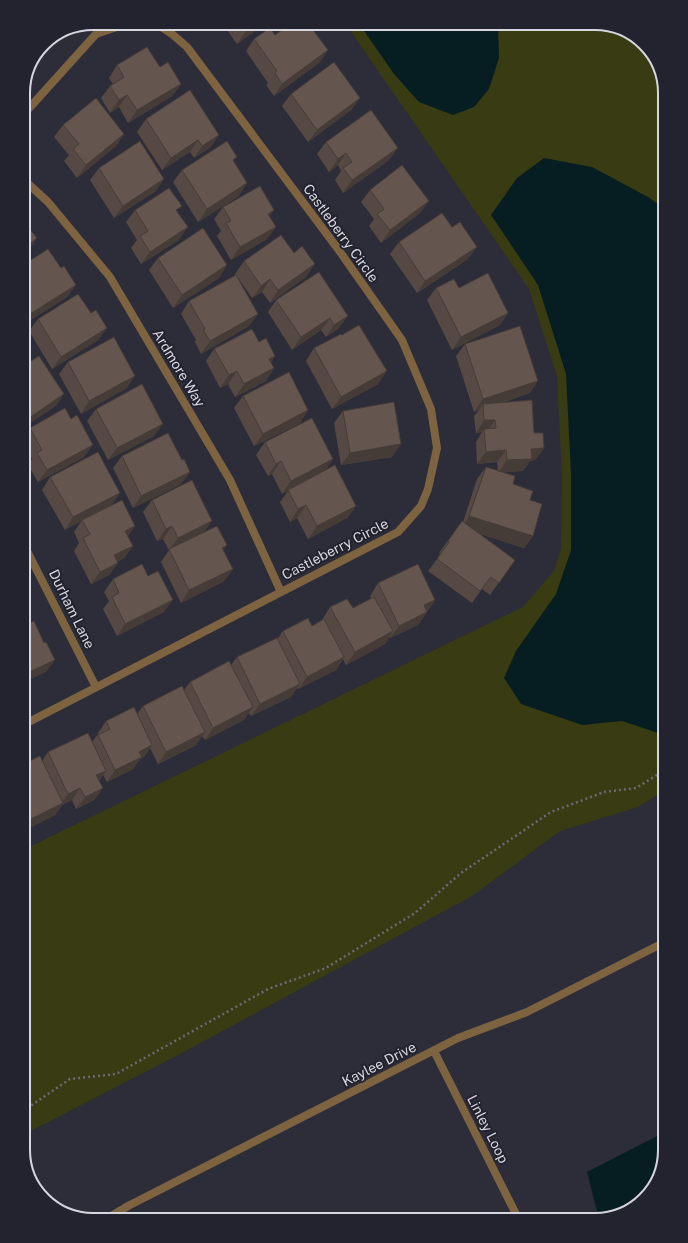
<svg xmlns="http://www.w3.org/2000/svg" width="688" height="1243" font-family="'Public Sans',sans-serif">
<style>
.green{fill:#393b13}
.water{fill:#061e21}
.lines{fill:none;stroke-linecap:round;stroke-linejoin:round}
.path{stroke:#6b6a75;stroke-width:2.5;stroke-dasharray:2 3;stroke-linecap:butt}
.street{stroke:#7e6341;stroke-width:8}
.wall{fill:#564944}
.shaded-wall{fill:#463c37}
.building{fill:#64554f;stroke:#463c37}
.labels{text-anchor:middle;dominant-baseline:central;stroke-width:4;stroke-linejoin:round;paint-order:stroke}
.street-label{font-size:14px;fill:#d6d6de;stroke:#23222f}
.rim{fill:none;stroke:#d6d6de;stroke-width:2}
</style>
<rect width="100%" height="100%" fill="#2d2c39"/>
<!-- green -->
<path class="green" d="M600 23 638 37 660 66 665 93V790L638 807 560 831 472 896 182 1053 23 1135V850L523 607 554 571 561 549 562 475 557 376 529 289 347 26Z"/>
<!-- water -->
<path class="water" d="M498 24 499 58 489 89 474 107 453 115 419 102 394 74 360 25Z
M544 158 592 167 648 197 665 209V731L661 734 622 721 582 725 521 704 504 678 516 651 556 594 571 550V474L566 374 538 285 491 215 517 178Z
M665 1132V1150L653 1189 622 1215 599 1219 587 1172Z"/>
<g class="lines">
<!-- path -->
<path class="path" d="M23 1111 70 1079 116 1074 268 989 326 968 415 913 461 873 551 812 604 792 636 788 665 770"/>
<!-- street -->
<path class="street" d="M23 115 96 34 114 28
M23 179 48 202 110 277 230 480 281 592
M23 543 96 687
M23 725 398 532 421 506 428 489 437 448 431 409 402 340 338 249 187 47 172 34 161 27
M434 1051 519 1220
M110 1220 113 1215 128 1206 458 1038 527 1012 665 942"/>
</g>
<!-- wall -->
<path class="wall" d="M262 26 237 44 225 27Z
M275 35 328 50 319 63 274 96 266 85 268 83 246 51 254 39Z
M117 65 160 67 181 84 172 96 128 123 119 107 110 113 101 98 110 86 113 84 109 78Z
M190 90 211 147 194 158 190 152 162 170 137 132 146 119Z
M291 94 360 98 351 110 308 142 282 106Z
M63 125 124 134 116 146 77 178 64 161 69 155 54 137Z
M326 142 389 160 343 193 335 180 341 171 338 165 329 172 317 154Z
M234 162 239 196 198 222 173 182 182 170Z
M99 168 156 191 114 218 90 180Z
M370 190 420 213 381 243 369 226 374 219 361 202Z
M223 207 270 216 267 239 231 260 217 236 221 231 214 219Z
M135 210 178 211 179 240 141 264 131 248 137 240 126 222Z
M399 242 468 259 417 293 390 254Z
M158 258 227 265 219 278 173 308 149 270Z
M244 261 306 277 270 303 262 292 252 298 236 275 258 314 249 326 201 354 195 342 196 340 181 314 189 301 236 275 235 274Z
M23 265 61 268 76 285 67 297 23 325Z
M319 272 339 328 326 337 321 330 292 350 268 312 276 300Z
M436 288 508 313 500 325 452 350 427 300Z
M38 319 107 328 98 340 52 369 29 331Z
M259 342 275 356 271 362 274 368 266 381 235 397 228 384 220 388 206 361 214 349Z
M465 344 530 393 501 403 534 433 544 448 535 460 530 461 523 471 504 472 513 484 530 500 533 536 524 548 480 534 515 560 490 595 482 589 472 603 428 571 441 554 439 553 462 521 463 522 477 479 486 467 498 470 497 462 477 464 476 442 482 432 476 433 474 416 479 410 474 412 456 356Z
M314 348 378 384 332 409 306 361Z
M68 362 127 388 81 414 59 374Z
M243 396 308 410 300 423 254 446 234 408Z
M96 409 154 436 108 460 87 421Z
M343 411 392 457 341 465 334 423Z
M30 428 84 457 38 482 28 465 32 459 23 443V438Z
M265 442 333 459 325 470 356 506 347 518 308 539 297 518 290 522 280 502 288 491 282 494 272 474 268 476 256 455Z
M122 456 182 460 190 472 181 484 133 508 113 468Z
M50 477 120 493 111 505 135 526 128 536 133 546 124 558 117 562 118 563 109 575 91 584 74 551 79 543 74 532 82 520 65 530 42 490Z
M152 500 204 532 223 550 233 569 224 581 181 603 161 562 169 550 163 539 157 541 143 512Z
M148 576 164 612 117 636 103 609 109 601 104 592 113 579Z
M378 583 435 600 418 625 390 638 389 637 385 644 346 665 343 659 336 670 298 689 297 688 291 697 251 716 249 713 244 720 205 740 202 736 196 745 158 764 150 748 144 757 140 759 133 769 107 782 103 775 99 781 103 788 94 800 76 809 72 800 62 805 55 815 23 831V764L42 761 48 752 92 742 98 734V733L106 721 137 714 143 706 184 690 190 682 231 665 237 657 278 638 283 631 312 626 322 620 330 607 353 608 371 599 370 596Z"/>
<!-- shaded-wall -->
<path class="shaded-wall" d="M253 26H262L237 44 246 31Z
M328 50 319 63 274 96 282 84Z
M181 84 172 96 128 123 137 110Z
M127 95 119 107 110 113 119 100Z
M360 98 351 110 308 142 317 130Z
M124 134 116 146 77 178 86 165Z
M219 135 211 147 194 158 202 146Z
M198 140 190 152 162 170 171 158Z
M398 148 389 160 343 193 352 180Z
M346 153 338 165 329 172 338 159Z
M164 179 156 191 114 218 123 206Z
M247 183 239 196 198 222 207 209Z
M429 201 420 213 381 243 390 230Z
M274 210 265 223 268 214Z
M188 227 179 240 141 264 150 252Z
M276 227 267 239 231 260 240 247Z
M37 238 28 251 23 255V251L25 248Z
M477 247 468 259 417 293 425 281Z
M315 264 306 277 270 303 278 290Z
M227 265 219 278 173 308 182 295Z
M270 279 262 292 252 298 261 286Z
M76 285 67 297 23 325V324L30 314Z
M508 313 500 325 452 350 461 337Z
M258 314 249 326 201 354 210 341Z
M348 316 339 328 326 337 334 325Z
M330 318 321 330 292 350 301 337Z
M107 328 98 340 52 369 61 357Z
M31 347 23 359V352Z
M275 356 267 368 269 359Z
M274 368 266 381 235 397 244 384Z
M237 371 228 384 220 388 229 375Z
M387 371 378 384 332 409 341 397Z
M135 376 127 388 81 414 89 401Z
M538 381 530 393 483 408V404L479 410 474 412 483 399Z
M64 394 56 406 23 428V422Z
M308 410 300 423 254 446 263 434Z
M484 420H495L487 432 484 429 482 432 476 433Z
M163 424 154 436 108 460 117 448Z
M401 444 392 457 341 465 350 453Z
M93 445 84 457 38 482 47 470Z
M544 448 535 460 530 461 523 471 498 473 507 460 531 449Z
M506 450 497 462 477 464 486 452Z
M333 459 325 471 288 490V491L282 494 291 481Z
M281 461 272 474 268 476 276 464Z
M190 472 181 484 133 508 141 496Z
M120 493 111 505 65 530 73 517Z
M306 505 297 518 290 522 298 509Z
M356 506 347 518 308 539 317 526Z
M469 516 533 536 524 548 461 528Z
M212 521 203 534 169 550 178 538Z
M135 526 126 538 125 531Z
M172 526 163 539 157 541 166 529Z
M227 545 218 558 222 548Z
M133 546 124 558 106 568 114 555Z
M118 563 109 575 91 584 100 572Z
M233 569 224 581 181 603 189 590Z
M173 600 164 612 117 636 125 624Z
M435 600 426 612 424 605Z
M427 612 418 625 390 638 399 626Z
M30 614 23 624V617Z
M393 631 385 644 346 665 355 652Z
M344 657 336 670 298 689 307 677Z
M55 660 46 672 23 683V675Z
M300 684 291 697 251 716 260 704Z
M253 707 244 720 205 740 213 728Z
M205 732 196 745 158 764 166 752Z
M152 745 144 757 140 759 133 769 107 782 115 770 139 752Z
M106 771 97 783 96 775Z
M80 788 72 800 62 805 55 815 23 831V823L60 804 68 794Z
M103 788 94 800 76 809 85 797Z"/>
<!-- building -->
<path class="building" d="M253 26 246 31 243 27Z
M287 26H310L328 50 282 84 275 73 277 71 254 39 270 28 275 35Z
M147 47 160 67 168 62 181 84 137 110 127 95 119 100 110 86 124 77 117 65Z
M334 62 360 98 317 130 291 94Z
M190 90 219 135 202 146 198 140 171 158 146 119Z
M96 98 124 134 86 165 73 149 79 144 63 125Z
M371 110 398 148 352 180 343 168 352 162 346 153 338 159 326 142Z
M140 141 164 179 123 206 99 168Z
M227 141 237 157 233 160 247 183 207 209 182 170Z
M402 165 429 201 390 230 377 214 384 209 370 190Z
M260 186 274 210 268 214 276 227 240 247 226 223 231 221 223 207Z
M169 188 182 206 176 210 188 227 150 252 140 236 148 231 135 210Z
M442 213 452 227 460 222 477 247 425 281 399 242Z
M23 221 37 238 25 248 23 246Z
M203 228 227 265 182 295 158 258Z
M281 235 294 253 302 246 315 264 278 290 270 279 261 286 244 261Z
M48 249 61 268 64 266 76 285 30 314 23 303V265Z
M319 272 348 316 334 325 330 318 301 337 276 300Z
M488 273 508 313 461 337 436 288 454 279 459 288Z
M236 275 258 314 210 341 203 330 205 329 189 301Z
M78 294 91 313 96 310 107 328 61 357 38 319Z
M359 325 387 371 341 397 314 348 341 334 342 335Z
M520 326 538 381 483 399 465 344Z
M252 329 259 342 266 338 275 356 269 359 274 368 244 384 237 371 229 375 214 349Z
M23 334 31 347 23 352Z
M114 337 135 376 89 401 68 362Z
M39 356 64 394 23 422V366Z
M289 372 308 410 263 434 243 396Z
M142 384 163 424 117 448 96 409Z
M532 400 534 433H543L544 448 531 449 532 459 507 460 506 450 486 452 484 429 496 428 495 420H484L483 404Z
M394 402 401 444 350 453 343 411Z
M65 408 71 419 77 415 93 445 47 470 37 453 42 450 30 428Z
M312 418 333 459 291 481 281 461 276 464 265 442Z
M168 433 182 460 184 459 190 472 141 496 122 456Z
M98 452 120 493 73 517 50 477Z
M335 465 356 506 317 526 306 505 298 509 288 490Z
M486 467 515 476 513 484 533 491 530 500 542 504 533 536 469 516Z
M192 480 212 521 178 538 172 526 166 529 152 500Z
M122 500 135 526 125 531 133 546 114 555 118 563 100 572 83 538 90 534 82 520Z
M462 521 515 560 499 583 491 577 480 591 437 559 449 542 448 541Z
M217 526 227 545 222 548 233 569 189 590 169 549Z
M142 564 148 576 158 571 173 600 125 624 112 597 119 593 113 579Z
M418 564 435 600 424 605 427 612 399 626 378 583Z
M374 597 393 631 355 652 330 607 347 599 353 608Z
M23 600 30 614 23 617Z
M308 618 312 626 324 619 344 657 307 677 283 631Z
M34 621 44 643 46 642 55 660 23 675V626Z
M277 638 300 684 260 704 237 657Z
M229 661 253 707 213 728 190 682Z
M182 686 205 732 166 752 143 706Z
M134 707 152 745 139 752 142 757 115 770 98 735 110 729 106 721Z
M88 733 106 771 96 775 103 788 85 797 80 788 68 794 48 752Z
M40 756 63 803 23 823V764Z"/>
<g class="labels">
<!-- street labels -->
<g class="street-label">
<text transform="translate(341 233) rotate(54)">Castleberry Circle</text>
<text transform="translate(179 368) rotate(59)">Ardmore Way</text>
<text transform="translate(335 549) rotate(-27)">Castleberry Circle</text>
<text transform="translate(72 609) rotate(64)">Durham Lane</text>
<text transform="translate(379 1064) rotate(-27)">Kaylee Drive</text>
<text transform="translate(488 1129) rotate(63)">Linley Loop</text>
</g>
</g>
<!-- crop -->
<path d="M0 0H688V1243H0ZM93 30H595A63 63 0 0 1 658 93V1150A63 63 0 0 1 595 1213H93A63 63 0 0 1 30 1150V93A63 63 0 0 1 93 30Z" fill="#23222f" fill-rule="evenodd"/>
<path class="rim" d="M93 30H595A63 63 0 0 1 658 93V1150A63 63 0 0 1 595 1213H93A63 63 0 0 1 30 1150V93A63 63 0 0 1 93 30Z"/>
</svg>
